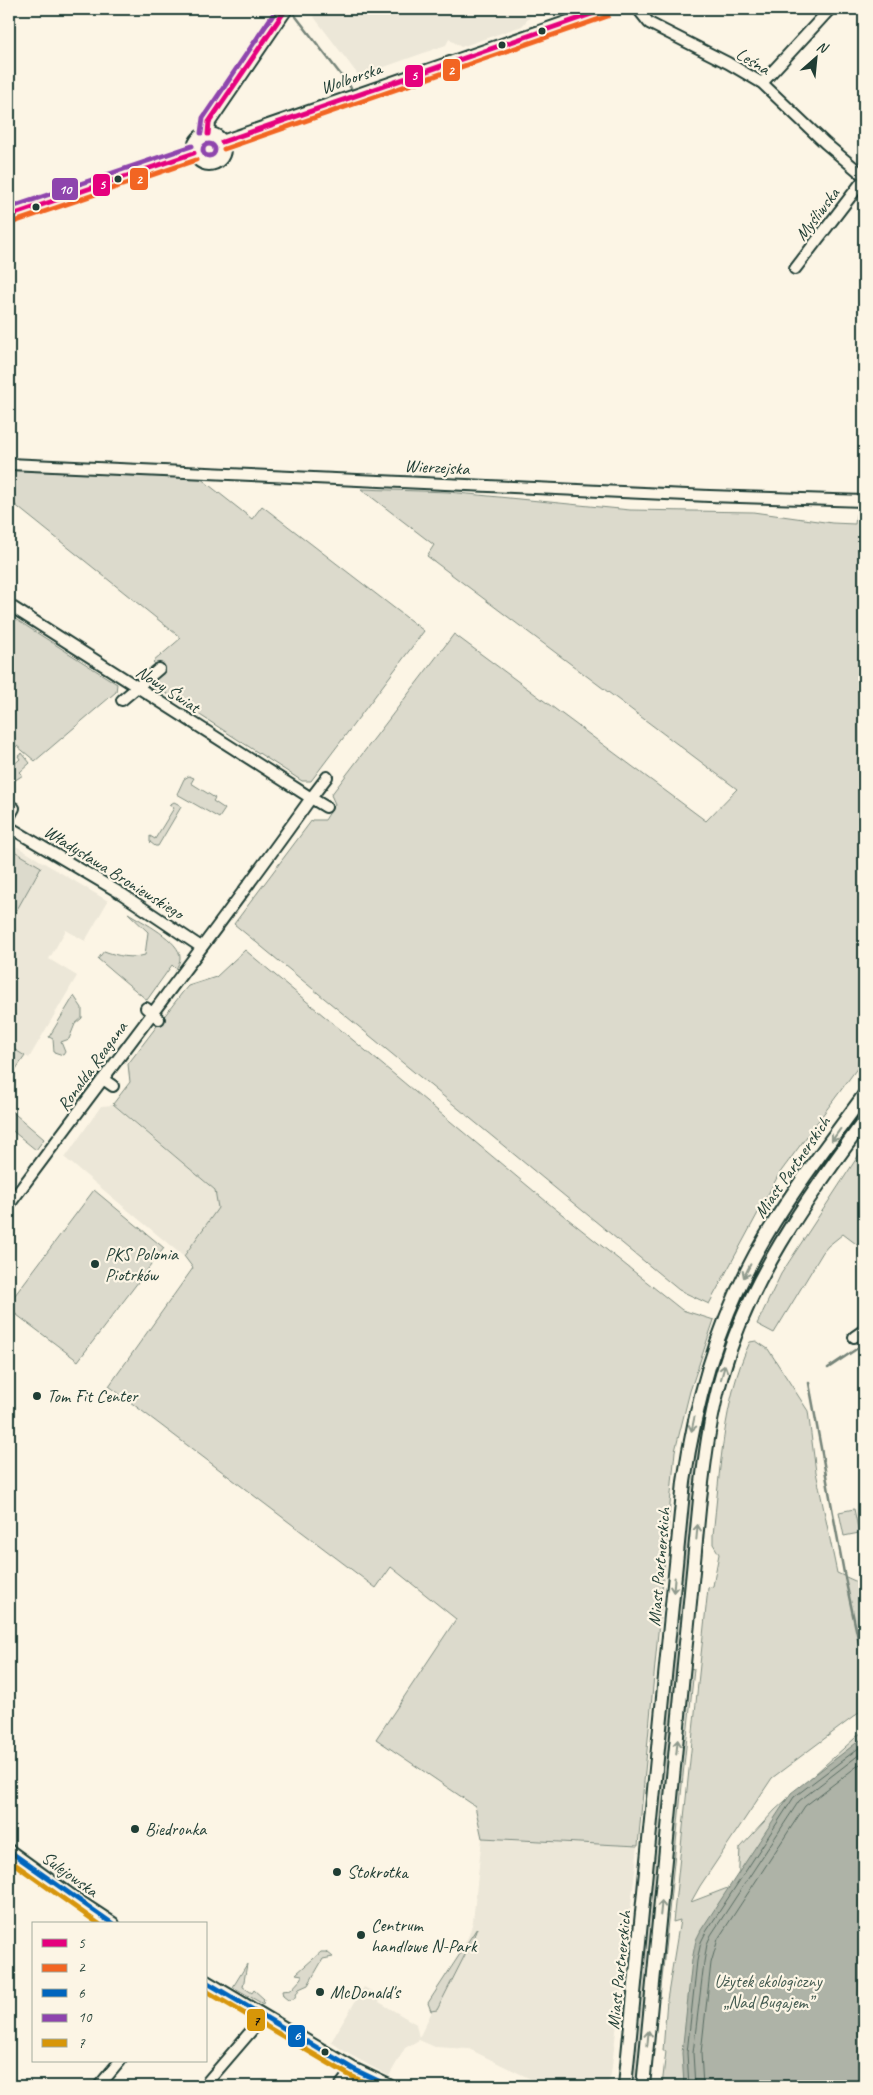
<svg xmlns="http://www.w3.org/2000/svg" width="873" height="2095" font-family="Caveat,sans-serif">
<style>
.built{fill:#ece7d8}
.green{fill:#dcdacc;stroke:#7e8c80}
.water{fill:#aeb3a7;stroke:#758479}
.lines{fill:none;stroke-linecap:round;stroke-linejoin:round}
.shore{stroke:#586c62;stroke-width:1}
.stream{stroke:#758479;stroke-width:2.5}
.minor-casing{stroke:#1f3d34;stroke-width:14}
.major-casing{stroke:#1f3d34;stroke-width:16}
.minor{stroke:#fcf5e5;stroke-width:10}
.major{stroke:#fcf5e5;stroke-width:12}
.bus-1-casing{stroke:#fcf5e5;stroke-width:9}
.bus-2-casing{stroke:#fcf5e5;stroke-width:9}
.bus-3-casing{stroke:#fcf5e5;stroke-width:9}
.bus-4-casing{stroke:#fcf5e5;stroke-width:9}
.bus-5-casing{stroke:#fcf5e5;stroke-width:9}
.bus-1{stroke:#e5007d;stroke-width:5}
.bus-2{stroke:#f26522;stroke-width:5}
.bus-3{stroke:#0065bd;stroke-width:5}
.bus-4{stroke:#8e44ad;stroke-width:5}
.bus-5{stroke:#d79608;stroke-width:5}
.oneway{stroke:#8e998c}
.bus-dot{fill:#1f3d34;stroke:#fcf5e5;stroke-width:2}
.labels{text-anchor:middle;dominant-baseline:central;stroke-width:4.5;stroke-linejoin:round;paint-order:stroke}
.street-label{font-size:18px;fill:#1f3d34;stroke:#fcf5e5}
.poi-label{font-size:18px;fill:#1f3d34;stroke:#fcf5e5;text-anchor:start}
.park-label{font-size:18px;fill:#455c52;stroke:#fcf5e5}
.line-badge{stroke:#fcf5e5;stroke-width:2}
.badge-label{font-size:14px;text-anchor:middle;font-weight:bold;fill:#fff}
.pale-badge-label{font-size:14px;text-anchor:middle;font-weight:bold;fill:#111}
</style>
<rect width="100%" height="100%" fill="#fcf5e5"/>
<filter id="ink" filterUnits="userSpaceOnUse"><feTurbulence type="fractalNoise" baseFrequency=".02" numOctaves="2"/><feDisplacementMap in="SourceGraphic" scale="10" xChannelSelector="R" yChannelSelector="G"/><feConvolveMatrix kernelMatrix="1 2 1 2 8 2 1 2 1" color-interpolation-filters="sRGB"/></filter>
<g filter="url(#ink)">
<!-- built -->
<path class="built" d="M308 9H537L522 26 461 47 449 39 446 45 359 76Z
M9 842 108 901 85 941 66 930 49 959 77 976 29 1058 9 1046Z
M113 1105 215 1190 218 1208 183 1256 65 1158 101 1106Z
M482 1838 638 1846 611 2074 607 2086H545L469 2049 435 2047 419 2040 405 2048 389 2076 347 2053 331 2042 364 1987 382 1997 379 2002 416 2024 419 2038 469 1935 473 1921Z"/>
<!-- green -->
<path class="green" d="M9 470 200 478 252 519 262 506 424 631 311 781H302L158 688 153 680 163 673 153 662 181 638 9 500Z
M361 489 448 492 630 510 753 512 832 523 855 524 857 509 864 510V1059L779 1174 709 1304 679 1290 234 924 312 820H325L335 804 331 795 454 634 706 821 737 789 427 556 434 545Z
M9 615 117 684 116 692 35 761 17 746 14 748 9 744Z
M22 753 30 763 20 772 23 775 14 781 12 779 9 783V769L20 759 18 756Z
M189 776 194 778 191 783 215 798 213 801 225 809 219 818 177 794 184 779Z
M174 802 180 805 181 807 158 846H155L150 842V836L155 839 174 808 169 805Z
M9 848 41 867 10 922 9 921Z
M128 913C141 921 181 941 180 958 180 962 178 965 176 969L172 965 147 1000 98 959 104 951C118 956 131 959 145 955L148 932Z
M245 950 553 1207 682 1310 714 1320 690 1391 675 1451 638 1846 482 1838 475 1806 376 1739 456 1619 391 1567 376 1588 109 1386 193 1268 184 1256 218 1208 215 1190 113 1104 130 1082 128 1064 182 993 188 986 216 977Z
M74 996 82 1008V1018L75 1024 69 1039 61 1042 65 1052 63 1055 54 1052 53 1039 49 1037Z
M9 1046 25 1056 9 1079Z
M864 1105V1112L786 1223 767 1253 738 1314 734 1312C769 1233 814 1174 864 1105Z
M9 1109 44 1139 36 1150 9 1128Z
M864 1147V1250L843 1234 828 1246 823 1252 774 1333 757 1324 781 1274Z
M94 1190 164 1248 78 1361 9 1309V1303Z
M727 1330 731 1331 721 1360 639 2086H631L693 1453 704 1401Z
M756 1341 768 1349 808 1411 816 1472 837 1573 864 1585V1709L772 1778 700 1886 691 1902 738 1884 740 1848 775 1810 864 1730V2086H662L666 2051H663L667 2000 680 1920 673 1922 677 1885 708 1588 713 1586 719 1554 713 1544V1535C720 1473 723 1399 750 1342Z
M854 1509 859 1533 844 1536 839 1512Z
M690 1668 694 1669 660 1998 658 1984Z
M477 1928 473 1939 437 2010 431 2011 428 2003Z
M321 1952H327L333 1957 323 1959 308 1985 299 1989 294 1999 288 2000 283 1996 282 1991 291 1990 302 1978V1975L296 1974 297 1973Z
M247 1964 243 1987 252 1993 254 1990 264 1999 263 2004 233 1987Z"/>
<!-- water -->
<path class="water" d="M864 1737V2086H684L682 2053 692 1960 696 1940 701 1930 791 1793Z"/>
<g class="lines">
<!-- shore -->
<path class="shore" d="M689 2086 687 2053 697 1961 701 1942 706 1932 794 1797 864 1744
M695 2086 693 2053 704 1962 707 1944 711 1935 799 1801 864 1751
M703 2086 701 2053 711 1963 718 1939 805 1806 864 1761"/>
<!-- stream -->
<path class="stream" d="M294 14 351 88
M828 1368 864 1344
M809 1383 844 1573 859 1643 864 1650"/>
<!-- minor casing -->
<g class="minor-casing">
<path id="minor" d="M638 9 649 23 728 63 762 83 825 143 864 176
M762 83 830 9
M795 269 864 179
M9 464 709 496 864 501
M9 605 311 798C213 936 109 1069 9 1205
M122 700 159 669
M326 807 311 798 327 777
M9 817 14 808
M9 827 122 894 201 947
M146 1008 159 1019
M103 1079 113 1086
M854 1337 864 1330
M99 2086 120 2061
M204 2086 264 2016
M340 2086 353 2069"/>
</g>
<!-- major casing -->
<g class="major-casing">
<path id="major" d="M208 134 209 122 286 9
M194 149a15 15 0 1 1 30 0a15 15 0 1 1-30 0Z
M222 142 606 9
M9 216 194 153
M9 1851 78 1901 113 1924
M206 1982 353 2069 389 2086
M625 2086 684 1482C695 1403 717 1326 755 1255 786 1198 826 1147 864 1095
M643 2086 700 1499C705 1457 710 1415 722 1375 749 1279 806 1201 864 1121"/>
</g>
<!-- minor -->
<use href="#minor" class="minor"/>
<!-- major -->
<use href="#major" class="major"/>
<!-- bus-1 casing -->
<g class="bus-1-casing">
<path id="bus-1" d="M208 134 209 122 286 9
M222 142 606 9
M9 216 194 153"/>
</g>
<!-- bus-2 casing -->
<g class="bus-2-casing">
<path id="bus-2" d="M224 149 608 16
M11 223 196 160"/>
</g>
<!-- bus-3 casing -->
<g class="bus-3-casing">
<path id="bus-3" d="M9 1851 113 1924
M206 1982 353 2069 389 2086"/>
</g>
<!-- bus-4 casing -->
<g class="bus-4-casing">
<path id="bus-4" d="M201 133 203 118 277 9
M203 150a6 6 0 1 1 12 0a6 6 0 1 1-12 0Z
M9 208 192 146"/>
</g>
<!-- bus-5 casing -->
<g class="bus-5-casing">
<path id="bus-5" d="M9 1860 99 1924
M206 1991 349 2075 372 2086"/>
</g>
<!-- bus-1 -->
<use href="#bus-1" class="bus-1"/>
<!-- bus-2 -->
<use href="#bus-2" class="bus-2"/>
<!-- bus-3 -->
<use href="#bus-3" class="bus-3"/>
<!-- bus-4 -->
<use href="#bus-4" class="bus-4"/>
<!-- bus-5 -->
<use href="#bus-5" class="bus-5"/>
</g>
<!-- one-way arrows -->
<defs><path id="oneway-shaft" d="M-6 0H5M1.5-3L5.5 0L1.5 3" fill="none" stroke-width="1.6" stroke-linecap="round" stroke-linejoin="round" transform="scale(1.25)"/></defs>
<g class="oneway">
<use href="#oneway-shaft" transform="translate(836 1135) rotate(126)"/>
<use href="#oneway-shaft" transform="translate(747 1271) rotate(117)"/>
<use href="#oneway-shaft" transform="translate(723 1372) rotate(-74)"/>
<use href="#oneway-shaft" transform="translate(693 1424) rotate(102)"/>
<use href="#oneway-shaft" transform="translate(697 1532) rotate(-85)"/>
<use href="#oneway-shaft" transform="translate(674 1585) rotate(95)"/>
<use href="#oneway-shaft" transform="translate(677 1747) rotate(-84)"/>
<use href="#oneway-shaft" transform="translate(661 1908) rotate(-84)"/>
<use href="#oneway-shaft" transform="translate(648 2038) rotate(-85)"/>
</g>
</g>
<!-- markers -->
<g class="bus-dot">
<circle cx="542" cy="31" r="4.5"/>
<circle cx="502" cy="45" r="4.5"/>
<circle cx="118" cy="179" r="4.5"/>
<circle cx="36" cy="207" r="4.5"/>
<circle cx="95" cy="1264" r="5"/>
<circle cx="37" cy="1396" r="5"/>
<circle cx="135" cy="1829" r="5"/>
<circle cx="337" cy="1872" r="5"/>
<circle cx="361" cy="1935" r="5"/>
<circle cx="320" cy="1992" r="5"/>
<circle cx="325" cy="2052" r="4.5"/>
</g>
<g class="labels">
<!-- street labels -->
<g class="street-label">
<text transform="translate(753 61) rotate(31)">Leśna</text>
<text transform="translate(351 78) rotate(-19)">Wolborska</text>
<text transform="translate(817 214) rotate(-53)">Myśliwska</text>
<text transform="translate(437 467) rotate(3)">Wierzejska</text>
<text transform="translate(168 689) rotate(33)">Nowy Świat</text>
<text transform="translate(114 872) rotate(32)">Władysława Broniewskiego</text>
<text transform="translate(92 1066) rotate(-54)">Ronalda Reagana</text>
<text transform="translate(792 1167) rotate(-55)">Miast Partnerskich</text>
<text transform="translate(659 1567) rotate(-85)">Miast Partnerskich</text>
<text transform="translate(70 1874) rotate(36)">Sulejowska</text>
<text transform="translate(619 1970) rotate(-84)">Miast Partnerskich</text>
</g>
<!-- poi labels -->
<g class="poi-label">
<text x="105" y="1254">PKS Polonia<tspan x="105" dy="21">Piotrków</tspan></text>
<text x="47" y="1396">Tom Fit Center</text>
<text x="145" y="1829">Biedronka</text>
<text x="347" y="1872">Stokrotka</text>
<text x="371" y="1925">Centrum<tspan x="371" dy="21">handlowe N-Park</tspan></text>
<text x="330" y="1992">McDonald's</text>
</g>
<!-- park labels -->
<g class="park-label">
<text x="768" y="1981">Użytek ekologiczny<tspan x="768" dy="21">„Nad Bugajem”</tspan></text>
</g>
</g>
<g class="line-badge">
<rect x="442" y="58" width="19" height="24" rx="5" fill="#f26522"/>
<rect x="404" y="64" width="20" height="24" rx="5" fill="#e5007d"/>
<rect x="129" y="167" width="20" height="24" rx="5" fill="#f26522"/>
<rect x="92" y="173" width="19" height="24" rx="5" fill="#e5007d"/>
<rect x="51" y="177" width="28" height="24" rx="5" fill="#8e44ad"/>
<rect x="246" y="2008" width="20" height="24" rx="5" fill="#d79608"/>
<rect x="287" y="2024" width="19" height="24" rx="5" fill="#0065bd"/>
</g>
<g class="badge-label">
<text x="451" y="75">2</text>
<text x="414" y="80">5</text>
<text x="139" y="184">2</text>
<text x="102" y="189">5</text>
<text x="65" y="194">10</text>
<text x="297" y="2040">6</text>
</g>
<g class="pale-badge-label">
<text x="256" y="2025">7</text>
</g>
<!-- margin -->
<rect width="873" height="2095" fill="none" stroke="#fcf5e5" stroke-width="30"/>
<rect x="15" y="15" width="843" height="2065" fill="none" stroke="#1f3d34" stroke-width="2" filter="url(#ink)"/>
<!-- legend -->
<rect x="32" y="1922" width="175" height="140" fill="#fcf5e5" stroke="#a4ab9e"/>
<rect x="42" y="1939" width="25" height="8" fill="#e5007d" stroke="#a4ab9e"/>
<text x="78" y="1948" font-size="15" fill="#1f3d34">5</text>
<rect x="42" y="1964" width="25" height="8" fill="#f26522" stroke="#a4ab9e"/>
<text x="78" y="1972" font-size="15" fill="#1f3d34">2</text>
<rect x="42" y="1989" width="25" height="8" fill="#0065bd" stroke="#a4ab9e"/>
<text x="78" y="1998" font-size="15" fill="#1f3d34">6</text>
<rect x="42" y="2014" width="25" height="8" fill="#8e44ad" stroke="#a4ab9e"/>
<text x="78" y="2022" font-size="15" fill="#1f3d34">10</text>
<rect x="42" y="2039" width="25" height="8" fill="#d79608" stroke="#a4ab9e"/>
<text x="78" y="2048" font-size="15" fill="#1f3d34">7</text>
<!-- north arrow -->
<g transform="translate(816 58) rotate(27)" stroke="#fcf5e5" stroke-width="4" paint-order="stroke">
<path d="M0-4L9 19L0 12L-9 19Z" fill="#1f3d34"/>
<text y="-8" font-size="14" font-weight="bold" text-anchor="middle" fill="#1f3d34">N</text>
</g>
</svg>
